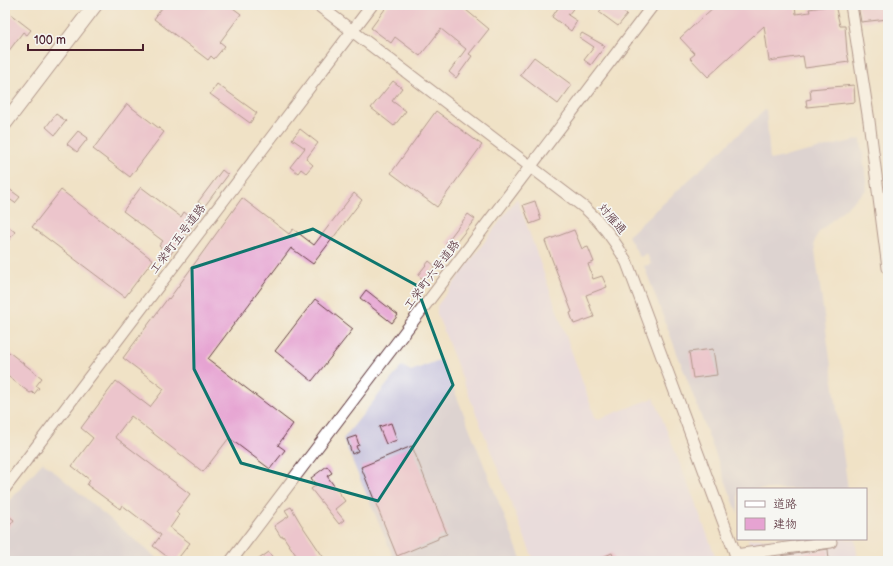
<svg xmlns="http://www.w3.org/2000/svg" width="893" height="566" font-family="'Balsamiq Sans','Klee One',sans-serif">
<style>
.built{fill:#e1d4f4}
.industrial{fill:#c5c0db}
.building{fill:#e6a3d2}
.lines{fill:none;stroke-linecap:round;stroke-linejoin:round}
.minor-casing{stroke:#633c42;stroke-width:13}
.major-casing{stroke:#633c42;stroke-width:16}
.minor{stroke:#fff;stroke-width:11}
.major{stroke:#fff;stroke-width:14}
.marked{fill:none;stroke:#0f766e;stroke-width:3;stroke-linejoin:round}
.labels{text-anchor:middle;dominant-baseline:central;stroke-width:3.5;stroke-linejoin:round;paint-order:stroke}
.street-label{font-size:12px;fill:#4a1f2b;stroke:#f6f6f2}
</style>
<rect width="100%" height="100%" fill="#f6f6f2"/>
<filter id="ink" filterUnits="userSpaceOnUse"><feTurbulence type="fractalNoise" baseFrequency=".025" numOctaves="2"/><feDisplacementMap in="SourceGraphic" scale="8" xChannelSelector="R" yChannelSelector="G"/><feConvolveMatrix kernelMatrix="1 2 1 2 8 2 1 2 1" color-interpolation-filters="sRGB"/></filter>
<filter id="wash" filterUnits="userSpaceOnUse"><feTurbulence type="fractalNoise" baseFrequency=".012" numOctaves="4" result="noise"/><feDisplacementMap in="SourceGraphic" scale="16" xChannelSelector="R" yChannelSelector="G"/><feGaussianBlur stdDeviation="0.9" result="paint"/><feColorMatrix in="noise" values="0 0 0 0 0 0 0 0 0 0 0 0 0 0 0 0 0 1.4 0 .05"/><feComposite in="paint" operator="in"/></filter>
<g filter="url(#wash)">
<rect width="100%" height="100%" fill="#f0e2c6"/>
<!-- built -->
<path class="built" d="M517 198 596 420 654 398 697 507 717 561H534L437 314V306Z
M748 539H855L858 561H755Z"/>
<!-- industrial -->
<path class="industrial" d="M766 109 770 160 861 139 867 189 822 229 817 235 814 243 848 489H738V514L644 266 651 264 647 254 640 257 628 236Z
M442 359 522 561H395L343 439 402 366 411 371Z
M43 462 160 561H5V532L14 520 5 513V506Z"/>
<g id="blocks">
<!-- building -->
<path class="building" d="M164 5H229L241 14 220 42 225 46 214 59 211 56 208 60 154 19Z
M388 5H460L489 29 469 54 472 56 456 78 449 72 466 49 441 29 420 56 395 37 391 43 371 28Z
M560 5H576L568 15 577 21 571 31 552 17Z
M605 5H615L627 15 618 26 599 12Z
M716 5H795L796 14 810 12 809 9 835 5 840 26H845L847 52 849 62 805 68 803 56 769 61 764 26 708 77 690 58 695 54 680 38Z
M858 5H888V19L861 22Z
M5 10 31 30 27 35 23 32 5 56Z
M582 33 605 46 591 65 584 60 594 47 579 37Z
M534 57 572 85 558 104 520 75Z
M393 81 402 88 392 101 406 111 394 126 371 108Z
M217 84 257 113 250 123 210 94Z
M854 85 855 102 807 107 806 100 811 99 810 89Z
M127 104 164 132 130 177 93 149Z
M436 111 482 145 437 207 391 173Z
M56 114 66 121 55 135 46 127Z
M300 129 318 143 306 159 313 165 306 173 301 169 298 173 290 167 305 148 292 139Z
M78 131 88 138 77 152 67 144Z
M222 170 228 175 204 207 198 202Z
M5 186 20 197 15 203 5 196Z
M141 187 181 217 184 212 196 221 170 255 159 246 163 241 123 211Z
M61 190 153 260 125 297 32 227Z
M354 193 362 200 313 264 291 248 208 359 293 424 278 445 285 450 270 469 229 438 203 472 131 416 115 437 190 494 176 512 179 515 170 528 190 543 176 561H173L153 546 161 535 122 505 120 509 87 485 90 480 72 466 93 438 81 428 116 381 150 407 164 389 123 358 168 298 169 299 242 198 289 234 293 229 314 245Z
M535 201 541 220 530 224 523 205Z
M468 214 475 219 452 248 446 243Z
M5 224 15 232 5 245Z
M574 230 582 249 588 247 594 262 588 264 593 279 602 276 607 287 586 295 594 317 574 324 570 313 572 312 545 241Z
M429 261 435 266 424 280 418 275Z
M366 290 398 315 392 323 360 298Z
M315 299 353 329 312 381 275 351Z
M5 349 42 378 36 386 39 388 34 394 32 392 30 393 5 374Z
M713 349 717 375 693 378 689 352Z
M391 423 397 440 386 444 379 427Z
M356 436 359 445 356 446 358 451 352 454 347 439Z
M412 446 447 534 438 537V539L397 556 361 467Z
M327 466 332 473 327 476 345 501 335 509 344 520 339 524 311 489 316 485 311 478Z
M291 507 301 524 326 561H300L283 536 281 537 274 526 289 516 285 510Z
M5 513 14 520 5 532Z
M828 549 829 561H781V556Z
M269 552 275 561H256Z
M612 553 615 561H593Z"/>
</g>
</g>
<g filter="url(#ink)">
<use href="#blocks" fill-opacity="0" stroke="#633c42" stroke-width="1"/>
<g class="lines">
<!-- minor casing -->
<g class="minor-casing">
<path id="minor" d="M318 5 585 208C603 224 616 242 627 263L738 561
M851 5 869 121 888 268
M5 488 372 5
M735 555 831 542
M231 561 653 5"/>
</g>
<!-- major casing -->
<g class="major-casing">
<path id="major" d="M5 123 95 5"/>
</g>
<!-- minor -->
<use href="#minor" class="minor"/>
<!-- major -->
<use href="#major" class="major"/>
</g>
</g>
<!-- marked area -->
<path d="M0 0H893V566H0ZM313 229 416 285 453 385 378 501 241 463 194 369 192 268Z" fill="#f0e2c6" fill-opacity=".55" fill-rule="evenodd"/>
<path class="marked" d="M313 229 416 285 453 385 378 501 241 463 194 369 192 268Z"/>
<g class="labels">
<!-- street labels -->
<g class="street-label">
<text transform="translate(612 219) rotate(50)">対雁通</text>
<text transform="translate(178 239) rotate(-53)">工栄町五号道路</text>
<text transform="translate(432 275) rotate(-53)">工栄町六号道路</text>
</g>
</g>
<!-- margin -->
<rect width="893" height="566" fill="none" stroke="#f6f6f2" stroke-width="20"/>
<!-- legend -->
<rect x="737" y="488" width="130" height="52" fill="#f6f6f2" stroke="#b1a0a2"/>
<rect x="745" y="501" width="20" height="6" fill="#ffffff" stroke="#b1a0a2"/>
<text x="773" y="508" font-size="12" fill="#4a1f2b">道路</text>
<rect x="745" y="518" width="20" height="12" fill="#e6a3d2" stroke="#b1a0a2"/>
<text x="773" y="528" font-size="12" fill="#4a1f2b">建物</text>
<!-- scale -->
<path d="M28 44v6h115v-6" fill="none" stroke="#4a1f2b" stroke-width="2"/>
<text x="34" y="44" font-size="12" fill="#4a1f2b" stroke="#f6f6f2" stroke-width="3" paint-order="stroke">100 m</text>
</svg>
